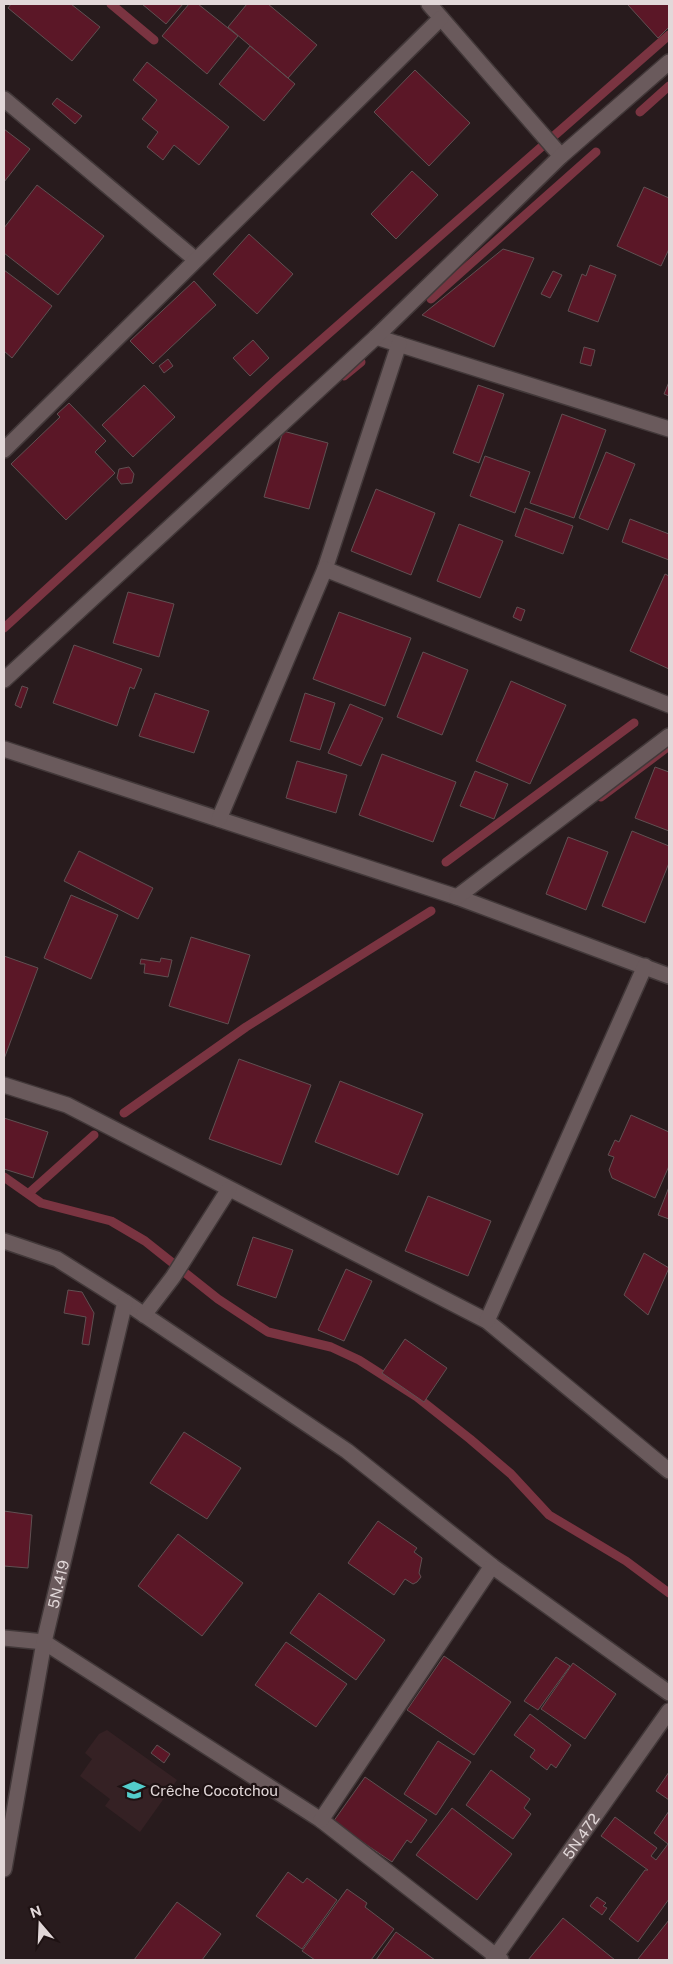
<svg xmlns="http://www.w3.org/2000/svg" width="673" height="1964" font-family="'Public Sans',sans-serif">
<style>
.built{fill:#352124}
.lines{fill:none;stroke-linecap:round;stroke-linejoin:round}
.stream{stroke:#7a3441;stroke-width:9}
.building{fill:#5b1727;stroke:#605052}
.minor-casing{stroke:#423839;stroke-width:18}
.minor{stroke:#6a5a5c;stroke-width:15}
.labels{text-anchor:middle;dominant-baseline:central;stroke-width:4.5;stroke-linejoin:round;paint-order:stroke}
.street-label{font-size:15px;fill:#e2d8d9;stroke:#1e1213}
.poi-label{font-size:15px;fill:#e2d8d9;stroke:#1e1213;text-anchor:start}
</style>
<rect width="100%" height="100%" fill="#281b1d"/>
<!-- built -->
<path class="built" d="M107 1730 177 1780 140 1832 105 1806 110 1799 80 1776 92 1759 85 1753 99 1734Z"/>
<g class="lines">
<!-- stream -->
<path class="stream" d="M111 4 154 40
M640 112 669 86
M431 299 596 152
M344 376 361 362
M4 628 278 378 669 35
M601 797 669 746
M446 862 634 723
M124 1113 246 1027 431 911
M4 1177 41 1203 111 1221 145 1241 218 1299 268 1332 331 1347 359 1360 417 1397 470 1439 511 1474 549 1515 626 1561 669 1593
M28 1194 94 1135"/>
</g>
<!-- building -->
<path class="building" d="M11 4H71L100 27 72 61 8 8Z
M142 4H183L166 24Z
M189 4H198L238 36 207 74 162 36Z
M247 4H268L317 45 288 78 228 27Z
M629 4H669V27L658 38 628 5Z
M250 46 295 84 264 121 219 84Z
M147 62 229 127 199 165 174 145 163 160 147 147 158 132 142 119 157 100 133 80Z
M415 70 470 123 429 166 374 112Z
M57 98 82 116 75 124 52 104Z
M4 129 30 149 4 182Z
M412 171 438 195 396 239 371 214Z
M37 185 104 236 58 295 4 253V228Z
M644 187 669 198V249L661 266 617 246Z
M249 234 293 274 257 314 213 274Z
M503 249 534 258 494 347 422 315Z
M590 265 616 275 598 322 568 311 582 274 586 276Z
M4 270 52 306 12 358 4 351Z
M553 271 562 275 550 298 541 294Z
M194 281 216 305 153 364 130 341Z
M253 340 269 358 250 376 233 358Z
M584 347 595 350 591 366 580 363Z
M168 359 173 366 164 373 159 366Z
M669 382V396L664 394Z
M144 385 175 417 133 457 102 425Z
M478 385 504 394 479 463 453 453Z
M69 403 106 441 95 452 115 473 66 520 11 464 60 417 57 414Z
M562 414 606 430 574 518 530 503Z
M283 431 328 443 309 509 264 497Z
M606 452 635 464 608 530 579 518Z
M485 456 530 472 515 513 470 496Z
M129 467 134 474 132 483 121 484 117 478 119 469Z
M376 489 435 513 411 575 351 551Z
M525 508 573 526 563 554 515 536Z
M630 519 669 534V560L622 542Z
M459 524 503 541 480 598 437 581Z
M665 574 669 576V669L630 651Z
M128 592 174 604 159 657 113 643Z
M517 607 525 610 521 621 513 617Z
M339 612 411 638 385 706 313 679Z
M74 645 142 669 134 689 130 687 117 726 53 703Z
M423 652 468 670 442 735 397 717Z
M511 681 566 705 530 784 476 761Z
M22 686 28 688 21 708 15 705Z
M155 693 209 711 194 753 139 736Z
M305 693 335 703 320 750 290 741Z
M350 704 383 718 361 766 328 753Z
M382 754 456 782 433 842 359 815Z
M297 761 347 775 336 813 286 798Z
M655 767 669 772V831L635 818Z
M475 771 508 784 494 819 460 806Z
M632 831 669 846V863L645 923 602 906Z
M568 837 608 852 586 910 546 894Z
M79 851 153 888 138 919 64 881Z
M71 895 118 915 91 979 44 958Z
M191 937 250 955 228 1024 169 1006Z
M4 956 38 968 4 1059Z
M161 958 172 960 168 977 144 973 145 964H140L141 959 160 962Z
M239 1059 311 1085 281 1165 209 1139Z
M340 1081 423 1114 398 1175 315 1142Z
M631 1115 669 1132V1166L655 1198 612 1178 609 1170 614 1157 608 1155 615 1140 619 1142Z
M4 1118 48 1132 33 1178 4 1169Z
M669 1187V1219L658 1215Z
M428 1196 491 1221 468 1276 405 1251Z
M253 1237 293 1250 276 1298 237 1285Z
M644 1253 669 1268 648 1315 624 1295Z
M346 1269 372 1281 344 1341 318 1330Z
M68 1290 82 1292 94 1313 89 1345 82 1344 86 1317 64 1313Z
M405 1339 447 1368 424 1402 382 1373Z
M184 1432 241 1468 207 1519 150 1483Z
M4 1511 32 1515 28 1568 4 1566Z
M378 1521 417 1548 414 1552 422 1558 419 1573 421 1577 417 1582 413 1584 405 1579 394 1595 348 1563Z
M178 1534 243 1583 202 1636 138 1586Z
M319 1593 385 1640 356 1680 290 1633Z
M286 1642 347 1684 316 1727 255 1685Z
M444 1656 511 1702 474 1755 407 1710Z
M556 1657 570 1666 538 1710 524 1701Z
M573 1663 616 1694 585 1739 541 1709Z
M530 1714 571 1745 556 1768 551 1764 547 1770 530 1757 535 1750 514 1735Z
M438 1741 471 1762 436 1815 404 1794Z
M157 1745 170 1754 164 1763 151 1753Z
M491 1770 530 1799 524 1808 531 1814 513 1839 466 1805Z
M669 1772V1800L656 1791Z
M365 1777 427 1820 411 1843 407 1840 392 1862 333 1822Z
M452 1808 512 1854 477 1900 416 1855Z
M669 1811V1899L638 1942 609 1919 645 1870H648L601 1836 615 1817 657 1848 651 1856 656 1860 668 1844 654 1833Z
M288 1872 303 1883 307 1878 337 1900 302 1949 256 1916Z
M347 1889 367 1903 365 1907 394 1929 371 1960H315L302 1951Z
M597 1897 606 1903 603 1906 607 1908 602 1915 590 1906Z
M177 1902 221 1934 202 1960H134Z
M563 1918 615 1960H528Z
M669 1920V1960H640L638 1959Z
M396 1932 435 1960H376Z"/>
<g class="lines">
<!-- minor casing -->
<g class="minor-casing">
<g id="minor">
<path d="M429 4 561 156"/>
<path d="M4 99 196 260"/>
<path d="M376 337 669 429"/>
<path d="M4 450 441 18"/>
<path d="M325 569 399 344"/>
<path d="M4 680 376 337 561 156 669 62"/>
<path d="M4 749 457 897 669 976"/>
<path d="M219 819 325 569 669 705"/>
<path d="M457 897 669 736"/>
<path d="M4 1085 67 1105 487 1321 669 1471"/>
<path d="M4 1241 57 1259 125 1302 347 1451 492 1566 669 1693"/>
<path d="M144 1315 173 1277 229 1189"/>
<path d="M487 1321 645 966"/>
<path d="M4 1638 44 1642 321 1820 501 1960"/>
<path d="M321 1820 492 1566"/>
<path id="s1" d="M4 1869 44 1642 125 1302"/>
<path id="s2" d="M493 1960 669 1711"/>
</g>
</g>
<!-- minor -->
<use href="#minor" class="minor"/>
</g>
<!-- icons -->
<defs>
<g id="school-bare" transform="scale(1.725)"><path d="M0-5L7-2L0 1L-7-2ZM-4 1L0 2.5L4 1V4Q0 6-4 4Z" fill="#53cdcb" stroke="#1e1213" stroke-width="2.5" paint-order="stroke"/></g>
</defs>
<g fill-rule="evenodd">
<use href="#school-bare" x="134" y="1790"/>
</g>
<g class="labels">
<!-- street labels -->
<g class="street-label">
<text stroke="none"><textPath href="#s1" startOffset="290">5N.419</textPath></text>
<text stroke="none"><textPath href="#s2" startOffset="152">5N.472</textPath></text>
</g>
<!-- poi labels -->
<g class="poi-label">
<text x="150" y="1790">Crêche Cocotchou</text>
</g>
</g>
<!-- border -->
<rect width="673" height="1964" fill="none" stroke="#e2d8d9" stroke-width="10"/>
<!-- north arrow -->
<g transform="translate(40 1924) rotate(341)" stroke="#1e1213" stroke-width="4" paint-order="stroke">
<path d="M0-4L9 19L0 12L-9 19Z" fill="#e2d8d9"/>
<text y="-8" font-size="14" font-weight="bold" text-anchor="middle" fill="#e2d8d9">N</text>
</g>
</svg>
